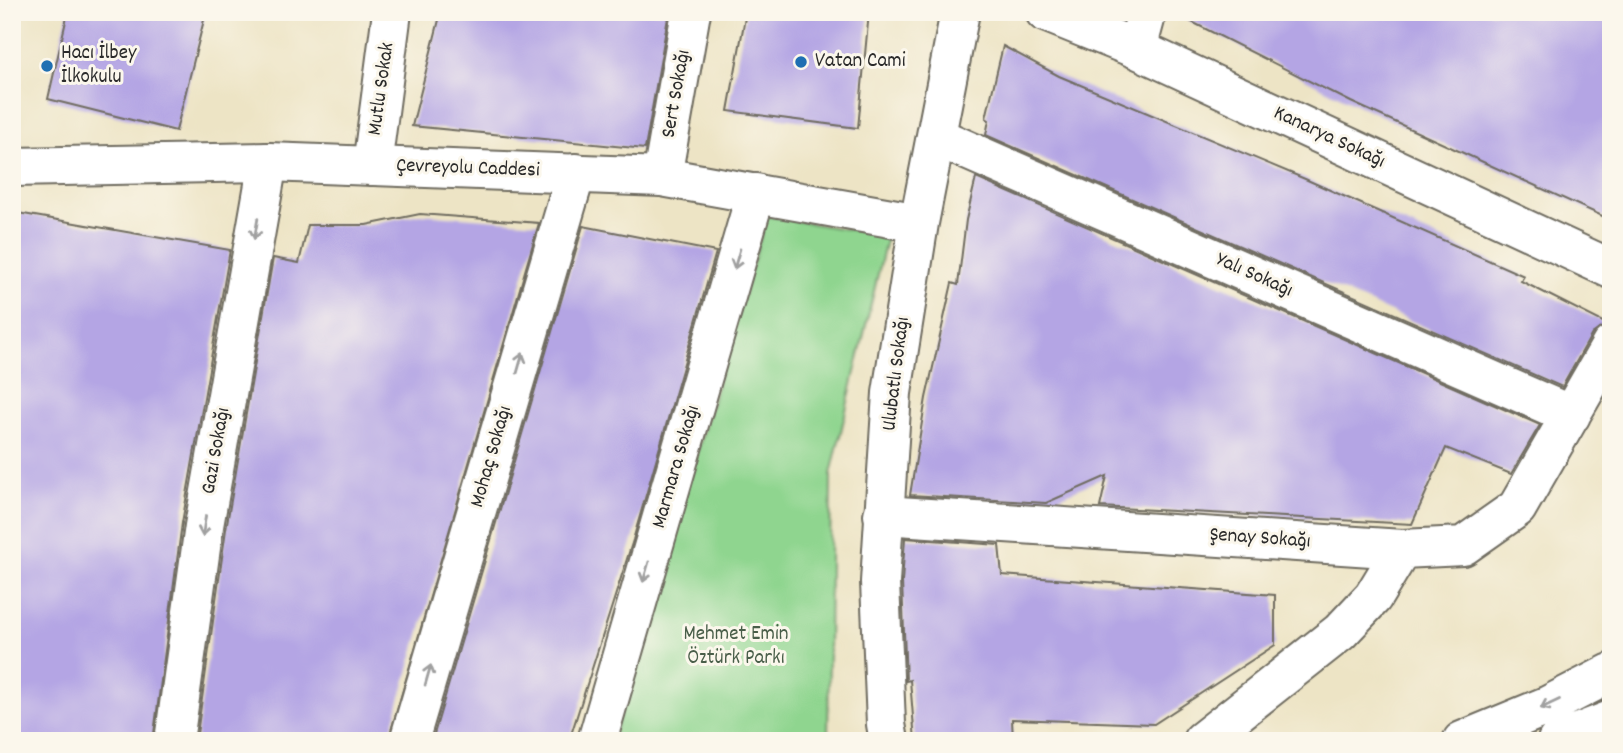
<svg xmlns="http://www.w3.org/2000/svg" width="1623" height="753" font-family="Dekko,sans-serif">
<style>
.green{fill:#8fd58f;stroke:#5d805d;stroke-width:2}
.building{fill:#b4a5e4}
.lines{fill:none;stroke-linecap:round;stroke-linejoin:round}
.minor-casing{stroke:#6f6c61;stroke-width:42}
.major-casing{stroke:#6f6c61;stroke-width:42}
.highway-casing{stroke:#6f6c61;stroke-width:42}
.minor{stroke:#fff;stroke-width:38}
.major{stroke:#fff;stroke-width:38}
.highway{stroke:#fff;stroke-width:38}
.oneway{stroke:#a0a0a0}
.poi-dot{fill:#1f6fb2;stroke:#fbf7ec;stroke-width:2.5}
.labels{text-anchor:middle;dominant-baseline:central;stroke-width:6;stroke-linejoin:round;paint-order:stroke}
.poi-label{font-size:21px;fill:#2b2b2b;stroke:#fbf7ec;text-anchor:start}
.street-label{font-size:21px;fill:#2b2b2b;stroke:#fbf7ec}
.park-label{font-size:21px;fill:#495e49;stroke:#fbf7ec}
</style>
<rect width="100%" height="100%" fill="#fbf7ec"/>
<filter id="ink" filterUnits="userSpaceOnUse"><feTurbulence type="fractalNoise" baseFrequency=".0143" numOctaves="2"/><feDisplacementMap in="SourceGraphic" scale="14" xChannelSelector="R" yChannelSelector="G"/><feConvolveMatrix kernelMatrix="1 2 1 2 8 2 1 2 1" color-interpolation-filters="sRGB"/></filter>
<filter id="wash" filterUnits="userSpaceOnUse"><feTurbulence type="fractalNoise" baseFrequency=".00686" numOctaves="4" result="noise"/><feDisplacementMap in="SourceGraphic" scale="28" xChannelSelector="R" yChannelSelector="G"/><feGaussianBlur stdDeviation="1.57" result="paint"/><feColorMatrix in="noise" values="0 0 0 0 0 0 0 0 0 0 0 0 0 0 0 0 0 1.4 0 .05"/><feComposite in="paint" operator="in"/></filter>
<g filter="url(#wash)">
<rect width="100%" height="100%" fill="#ede4c5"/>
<!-- green -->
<path class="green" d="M767 216 887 236 831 474 828 741H612Z"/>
<g id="blocks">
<!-- building -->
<path class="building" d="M68 12H206L176 131 48 99Z
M441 12H669L645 149 412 126Z
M746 12H869L858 128 728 111Z
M1172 12H1611V220L1351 102Z
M1003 46 1059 76 1305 179 1524 276 1521 281 1607 324 1592 334 1562 387 986 135 989 120 986 118Z
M976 178 1540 425 1511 474 1446 448 1412 524 1100 507 1107 476 1046 503 910 495 926 398 952 283 958 285 966 220Z
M12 212 230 250 182 523 153 741H12Z
M420 214 539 223 388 741H196L226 529 273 258 299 263 308 225H366Z
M583 226 716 252 633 540 569 741H432Z
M905 538 999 545 1002 575 1275 595V645L1154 724 1012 719 1013 741H915L910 680 906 681 902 582Z"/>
</g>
</g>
<g filter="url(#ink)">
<use href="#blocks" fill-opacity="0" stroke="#6f6c61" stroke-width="2"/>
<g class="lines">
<!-- minor casing -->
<g class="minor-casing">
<path id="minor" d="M1045 12 1137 49 1611 269
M1137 49 1147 12
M937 137 1571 415
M372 166 392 12
M662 177 691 12
M883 515 1402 549 1463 546 1517 508 1611 345
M174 741 204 526 268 162
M409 741 576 173
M597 741 756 193
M1202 741 1340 632 1373 597 1402 549"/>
</g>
<!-- major casing -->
<g class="major-casing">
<path id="major" d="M12 167 268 162 662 177 919 223
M889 741 886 724 880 582 892 393 919 223 960 12"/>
</g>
<!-- highway casing -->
<g class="highway-casing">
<path id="highway" d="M1462 741 1549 705 1611 673
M1557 741 1611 720"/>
</g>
<!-- minor -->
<use href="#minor" class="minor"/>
<!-- major -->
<use href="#major" class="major"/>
<!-- highway -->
<use href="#highway" class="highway"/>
</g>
<!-- one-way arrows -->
<defs><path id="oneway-shaft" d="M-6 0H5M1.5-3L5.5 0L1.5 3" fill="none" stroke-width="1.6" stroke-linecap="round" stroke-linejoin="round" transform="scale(1.75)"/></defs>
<g class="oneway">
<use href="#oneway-shaft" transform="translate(256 229) rotate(100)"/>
<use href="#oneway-shaft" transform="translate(737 259) rotate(106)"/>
<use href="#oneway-shaft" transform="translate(520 363) rotate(-74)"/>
<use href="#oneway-shaft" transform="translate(204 526) rotate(99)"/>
<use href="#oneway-shaft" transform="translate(646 572) rotate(106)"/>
<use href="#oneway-shaft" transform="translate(428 675) rotate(-74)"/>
<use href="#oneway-shaft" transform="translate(1550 704) rotate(155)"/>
</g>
</g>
<!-- markers -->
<g class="poi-dot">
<circle cx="801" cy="62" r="7"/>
<circle cx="47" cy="66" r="7"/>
</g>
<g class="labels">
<!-- poi labels -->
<g class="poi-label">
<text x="61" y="54">Hacı İlbey<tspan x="61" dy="24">İlkokulu</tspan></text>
<text x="815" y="62">Vatan Cami</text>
</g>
<!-- street labels -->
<g class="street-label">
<text transform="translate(382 89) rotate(-82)">Mutlu Sokak</text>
<text transform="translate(677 94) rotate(-80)">Sert Sokağı</text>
<text transform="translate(1329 138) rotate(25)">Kanarya Sokağı</text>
<text transform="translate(468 169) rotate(2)">Çevreyolu Caddesi</text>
<text transform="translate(1254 276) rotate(24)">Yalı Sokağı</text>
<text transform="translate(897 374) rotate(-83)">Ulubatlı Sokağı</text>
<text transform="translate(217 451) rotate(-80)">Gazi Sokağı</text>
<text transform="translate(492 457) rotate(-74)">Mohaç Sokağı</text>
<text transform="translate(677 467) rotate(-74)">Marmara Sokağı</text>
<text transform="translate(1260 539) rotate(4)">Şenay Sokağı</text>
</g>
<!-- park labels -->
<g class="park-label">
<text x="736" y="635">Mehmet Emin<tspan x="736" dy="24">Öztürk Parkı</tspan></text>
</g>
</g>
<!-- margin -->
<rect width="1623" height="753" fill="none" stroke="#fbf7ec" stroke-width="42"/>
</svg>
